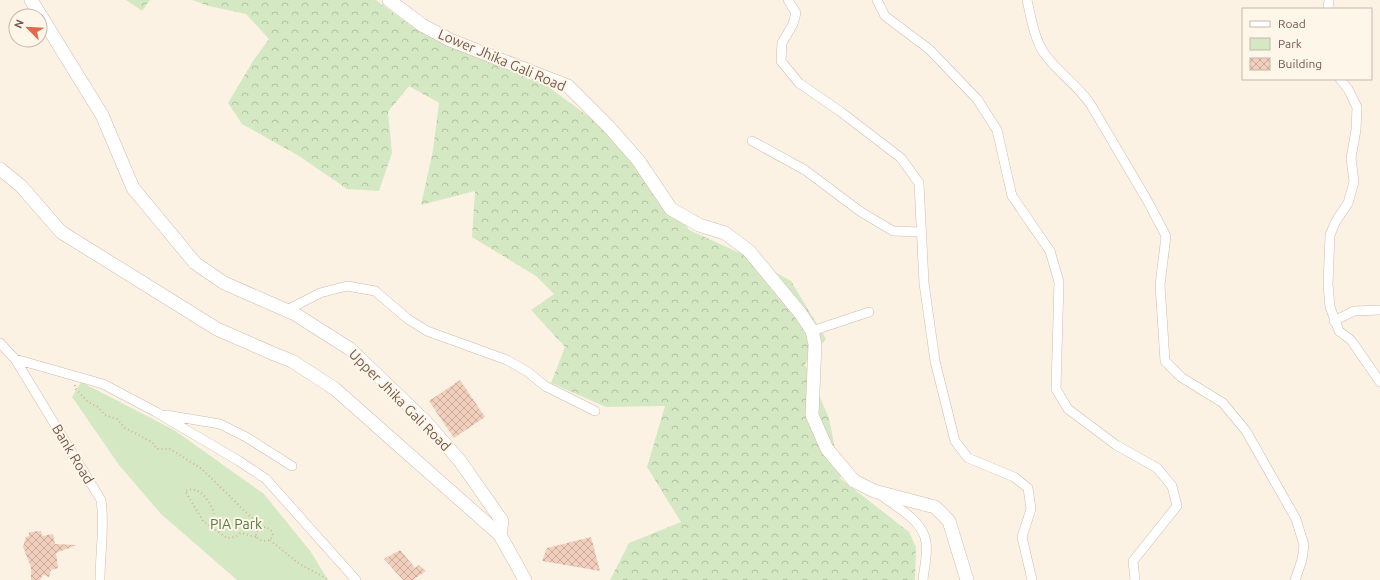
<svg xmlns="http://www.w3.org/2000/svg" width="1380" height="580" font-family="Ubuntu,sans-serif">
<style>
.forest{fill:url(#forest-crowns)}
.green{fill:#d4e9c3}
.building{fill:url(#building-cross-hatch)}
.lines{fill:none;stroke-linecap:round;stroke-linejoin:round}
.street-casing{stroke:#cfbbae;stroke-width:10}
.secondary-casing{stroke:#d2bbab;stroke-width:14}
.path{stroke:#d6b29f;stroke-width:2;stroke-dasharray:1 3;stroke-linecap:butt}
.street{stroke:#fff;stroke-width:9}
.secondary{stroke:#fff;stroke-width:13}
.labels{text-anchor:middle;dominant-baseline:central;stroke-width:4;stroke-linejoin:round;paint-order:stroke}
.street-label{font-size:14px;fill:#74574a;stroke:#fff6ea}
.park-label{font-size:14px;fill:#547a42;stroke:#fff6ea}
</style>
<defs>
<pattern id="forest-crowns" width="20" height="18" patternUnits="userSpaceOnUse"><rect width="20" height="18" fill="#d4e9c3"/><path d="M2 6a3 3 0 1 1 6 0M12 15a3 3 0 1 1 6 0" fill="none" stroke="#b1c0a0"/></pattern>
<pattern id="building-cross-hatch" width="8" height="8" patternUnits="userSpaceOnUse"><rect width="8" height="8" fill="#f1cfbc"/><path d="M0 0l8 8M0 8l8-8" fill="none" stroke="#c8ab9b"/></pattern>
</defs>
<rect width="100%" height="100%" fill="#fcf2e4"/>
<!-- forest -->
<path class="forest" d="M126 0H150L142 11Z
M192 0H376L410 25 458 50 506 65 546 85 648 161 656 177 689 230 742 254 791 281 826 339 805 364 829 418 841 479 909 532 916 547 915 580H610L629 543 681 522 647 467 665 406 606 407 551 383 565 347 531 310 554 294 536 276 472 237 475 191 421 205 433 150 439 103 409 86 388 112 392 153 379 191 347 189 299 156 242 124 228 103 253 61 269 39 246 14 209 6Z"/>
<!-- green -->
<path class="green" d="M81 382 174 430 264 494 311 552 328 580H237L161 514 119 465 72 397Z"/>
<!-- building -->
<path class="building" d="M460 380 485 417 454 438 429 401Z
M41 531 42 536 53 534 55 544 77 545 56 553 58 568 51 570 49 577 43 575 40 580H31V567L23 547 26 537 29 536V532Z
M591 537 600 571 542 561 547 548Z
M400 550 415 568 419 565 426 571 413 580H403L384 559Z"/>
<g class="lines">
<!-- street casing -->
<g class="street-casing">
<path id="street" d="M788 0 796 13 793 24 782 43 781 61 799 83 841 112 901 158 919 183 924 283 935 361 955 441 968 458 1014 477 1028 488 1031 509 1022 537 1032 580
M877 0 885 16 929 49 977 99 997 130 1012 196 1050 251 1059 282 1056 389 1068 409 1116 445 1157 468 1172 486 1177 506 1133 561 1135 580
M1027 0C1031 17 1034 38 1044 53 1057 72 1078 85 1091 105L1147 200 1166 236 1160 285 1165 361 1181 377 1223 403 1246 431 1296 519 1304 545 1302 560 1295 580
M1328 9 1329 0
M1340 79 1348 89 1357 107 1356 130 1351 158 1354 182 1348 203 1336 221 1330 235 1328 284 1330 307 1339 331 1351 340 1380 382
M752 141 805 170 861 212 893 231 921 232
M287 310 320 293 347 286 375 291 408 319 427 331 507 360 528 372 545 386 595 411
M1334 321 1354 311 1380 310
M812 331 869 312
M0 343 15 359 101 500C105 526 100 553 100 580
M15 359 103 384 156 412 239 461 266 479 356 580
M166 415 220 424 246 437 292 466
M879 494C895 506 923 520 926 542 928 554 924 568 923 580"/>
</g>
<!-- secondary casing -->
<g class="secondary-casing">
<path id="secondary" d="M31 0 102 115 133 188 195 263 224 283 295 314 350 349 426 422 460 461 502 521 500 535 525 580
M389 0 422 25 450 40 568 86 609 127 638 160 671 209 699 225 725 233 749 251 801 314 812 331 815 344 812 415 827 449 854 481 874 491 935 507 949 521 967 580
M0 169 21 186 61 232 217 329 274 354 292 361 335 389 500 535"/>
</g>
<!-- path -->
<path class="path" d="M75 385V388L88 402 98 407 105 415 117 419 125 428 152 442 157 449H170L202 469 261 527C268 527 271 528 273 535L270 540 262 541 256 537V532L261 527
M213 526C213 522 215 518 214 514 211 502 199 484 185 491L203 521 227 538 235 537 241 533 256 537
M270 540 298 563 329 580"/>
<!-- street -->
<use href="#street" class="street"/>
<!-- secondary -->
<use href="#secondary" class="secondary"/>
</g>
<g class="labels">
<!-- street labels -->
<g class="street-label">
<text transform="translate(502 60) rotate(23)">Lower Jhika Gali Road</text>
<text transform="translate(400 400) rotate(45)">Upper Jhika Gali Road</text>
<text transform="translate(73 454) rotate(59)">Bank Road</text>
</g>
<!-- park labels -->
<g class="park-label">
<text x="236" y="524">PIA Park</text>
</g>
</g>
<!-- legend -->
<rect x="1242" y="8" width="130" height="72" fill="#fff6ea" stroke="#c7b6aa"/>
<rect x="1250" y="21" width="20" height="6" fill="#ffffff" stroke="#c7b6aa"/>
<text x="1278" y="28" font-size="12" fill="#74574a">Road</text>
<rect x="1250" y="38" width="20" height="12" fill="#d4e9c3" stroke="#c7b6aa"/>
<text x="1278" y="48" font-size="12" fill="#74574a">Park</text>
<rect x="1250" y="58" width="20" height="12" fill="url(#building-cross-hatch)" stroke="#c7b6aa"/>
<text x="1278" y="68" font-size="12" fill="#74574a">Building</text>
<!-- north arrow -->
<g transform="translate(28 28) rotate(294)"><circle r="19" fill="#fff6ea" stroke="#c7b6aa"/>
<path d="M0-3L7 15L0 10L-7 15Z" fill="#e5664a"/>
<text y="-6" font-size="11" font-weight="bold" text-anchor="middle" fill="#74574a">N</text>
</g>
</svg>
